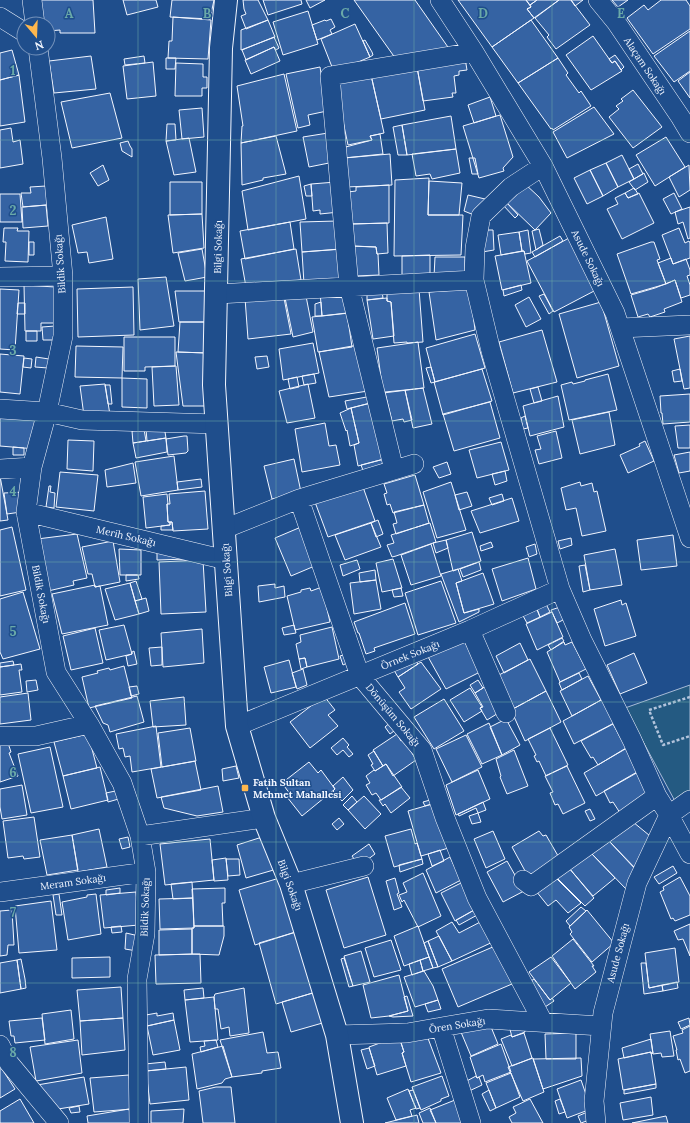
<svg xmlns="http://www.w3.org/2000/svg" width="690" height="1123" font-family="Lora,serif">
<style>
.green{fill:#245a82;stroke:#a8bbd7}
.building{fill:#3563a3;stroke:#f2f6ff}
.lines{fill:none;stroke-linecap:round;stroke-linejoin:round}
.street-casing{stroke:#f2f6ff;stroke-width:20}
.secondary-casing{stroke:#f2f6ff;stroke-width:24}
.path{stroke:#b3c4dc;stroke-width:2.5;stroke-dasharray:3 2;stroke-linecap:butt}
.street{stroke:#1f4e8c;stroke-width:19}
.secondary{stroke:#1f4e8c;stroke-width:22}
.grid{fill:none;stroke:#6aa9a8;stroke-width:1;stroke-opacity:0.55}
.poi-dot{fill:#ffb74d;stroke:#1f4e8c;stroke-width:1.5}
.labels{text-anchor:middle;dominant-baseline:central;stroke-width:3;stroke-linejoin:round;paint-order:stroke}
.street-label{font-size:10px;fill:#f2f6ff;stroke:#1f4e8c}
.poi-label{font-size:10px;font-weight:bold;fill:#f2f6ff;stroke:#1f4e8c;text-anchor:start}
.grid-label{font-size:13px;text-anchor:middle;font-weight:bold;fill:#6aa9a8;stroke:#1f4e8c;stroke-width:3;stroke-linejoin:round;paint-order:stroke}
</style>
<rect width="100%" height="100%" fill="#1f4e8c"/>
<!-- green -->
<path class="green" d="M690 685V793L676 803 625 708Z"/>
<!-- building -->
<path class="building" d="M41 0H93L95 33H60V30L48 31V24H42Z
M123 0H156L158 7 127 15Z
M172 0H214L210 19 170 17Z
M243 0H258L268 20 246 29 241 16 246 14 244 9Z
M263 0H301L302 4 268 15Z
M306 0H325L310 8Z
M354 0H415L450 50 398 62Z
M458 0H526L531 7 527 9 534 18 492 47Z
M526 0H537L530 5Z
M537 0H559L534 18 527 9 531 7 530 5Z
M559 0H571L590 25 556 49 547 37 549 35 535 18Z
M571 0H583L575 6Z
M612 0H628L618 7Z
M661 0H686L690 6V29L653 54 627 18 644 5 648 10Z
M308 11 318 44 283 55 273 22Z
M173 17 211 20 208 59 168 58 169 41H172Z
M331 19 335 27 330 30 332 34 317 40 312 25 325 20 326 21Z
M268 20 275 37 241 50V30Z
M531 20 558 58 518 83 492 47Z
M355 24 370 57 334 72 321 39Z
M690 31V71L674 82 654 56Z
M593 36 612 63 615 61 622 71 591 90 566 55Z
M274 37 279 48 276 50 274 47 246 60 242 50Z
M365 40 372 52 373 55 370 57 363 41Z
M274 47 280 61 251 74 245 60Z
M12 50 19 75 0 80V53Z
M615 55 624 67 621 70 615 61 612 63 609 59Z
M91 56 96 89 54 93 49 61Z
M144 56 145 63 125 65 124 59Z
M166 58H176L175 69H166Z
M465 58 467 70 459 71V75L454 76 456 93H452L453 97 423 101 417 67Z
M558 58 568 73 566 75 579 93 581 91 591 106 553 130 552 128 551 129 518 83Z
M153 62 156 96 127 99 123 66Z
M176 63 203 64V77H207V88H202V96H175Z
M320 67 327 111 308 115 310 125 298 128 286 74Z
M417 67 425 110 381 119 371 75Z
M690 72V98L678 81Z
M284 74 297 131 241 143 242 126H243L237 86Z
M19 75 25 122 0 126V80Z
M371 75 384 133 370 136 372 140 348 145 335 83Z
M633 90 662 127 633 148 609 117 619 109 616 106 623 101 621 99Z
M110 93 122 138 72 148 61 102Z
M490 97 496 116 474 123 468 105Z
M594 107 614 134 567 158 553 132Z
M202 108 204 137 182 139 179 110Z
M500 115 513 157 503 168 504 171 479 178 463 126Z
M451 116 456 149 407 155 402 125Z
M167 124H175L176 140 166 141Z
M402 125 407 155H398L393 127Z
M11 128 13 142 20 140 23 164 0 168V130Z
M328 133 334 162 309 167 303 137Z
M380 134 383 154 344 158 342 148 372 140 370 136Z
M276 136 286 174 263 178V180L242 185 241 143Z
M666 137 685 167 655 186 636 155Z
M189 138 196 172 174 175 166 141Z
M128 141 130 146 132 149V157L122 151 120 143Z
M456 149 460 173 432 179 430 174 416 176 412 154Z
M390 154 392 185 346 187 344 158Z
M622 155 634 179 618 187 606 163Z
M469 158H475L478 174H472Z
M606 163 618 187 603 196 590 170Z
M638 164 643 174 634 179 629 169Z
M103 165 109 180 98 186 90 173Z
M689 165 690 190 679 197 669 177Z
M590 170 603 196 587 204 574 178Z
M644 173 648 182 635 190 629 182Z
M299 176 306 219 248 230 242 191Z
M429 178 428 215H463L461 255 394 256 395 180Z
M429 181 462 183 459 215H428Z
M170 182H202V214L170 215Z
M336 182 339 212 320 214V210L313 211 311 184Z
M524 183 539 197 551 213 535 230 506 202Z
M311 184 312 196H306L304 186Z
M389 185V223L351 224 348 192 356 191V187Z
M46 186 47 205 23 207 21 193H31L30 187Z
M634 188 635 189 638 194 628 198 625 193Z
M625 193 628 198 639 193 654 223 622 239 607 209 618 204 615 198Z
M674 193 682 209 671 214 663 199Z
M0 194H20L22 222H0Z
M468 195 485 199 474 215 464 211Z
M506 202 518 215 515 218 503 205Z
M46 205 48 226 23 228 22 207Z
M690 207V238L688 239 683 222 678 224 675 212Z
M202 214 204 248 173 253 168 215Z
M106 217 113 259 89 263 87 252 78 253 72 225Z
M337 221 340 249 302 252 300 222Z
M290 222 294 249 245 259 240 231Z
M387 223 388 253 377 254 376 247 349 246 350 224Z
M4 228H18L17 231H29L28 262 5 261 6 242H3Z
M679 228 685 243 689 241 690 243V258L673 264 662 235Z
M539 229 543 245 536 250 532 231Z
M485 230H493L494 250 482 252Z
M528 230 531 253 525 254 524 251H522L519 232Z
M519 232 522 251 501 255 498 235Z
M560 236 563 241 535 257 532 252Z
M569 238 596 290 554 312 527 261Z
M29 242H34V255H29Z
M651 242H654L660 259 657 260 666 284 631 294 617 254Z
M354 246 376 247 377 254H378L379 275 355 276Z
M202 249 207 277 185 281 178 253Z
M296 249 301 280 246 287 241 259Z
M343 249 345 280 304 284 302 252Z
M524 251 531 283 502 290 495 256Z
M430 255V277H402V256Z
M435 257H465V278L434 277Z
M671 258 673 264 686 259 690 270V275L687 276 690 285V295L681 298 675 280 666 284 658 263Z
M166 277 174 326 140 330 138 279Z
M675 280 682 302 664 309 665 312 650 317 648 314 638 317 631 295 655 288Z
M24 285 55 287V323H41V331H25Z
M521 285 522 290 504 296 503 290Z
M387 286 419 289 423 342 407 343V342L394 343 391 302 387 301Z
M133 287 134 335 78 337 77 289Z
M0 289 19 290 15 350 0 349Z
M468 289 471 298 475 330 436 340 429 292Z
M346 290 349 313 322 316 320 292Z
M175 291H206L209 322H179Z
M305 291 313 332 293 337 284 293Z
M382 291 383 298 367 300V292Z
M283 293 291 334 248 339 245 298Z
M544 294 553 311 549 314 539 296Z
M529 297 541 319 526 327 515 305Z
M387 298V301L391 302 394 336 373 339 367 300Z
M321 302 322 316H315V304Z
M601 302 619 366 577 378 559 314Z
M18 303H25V314H17Z
M347 313 352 347 318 352 312 317Z
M180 322H209L207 353 178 352Z
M55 326V340H43L42 327Z
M542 330 557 382 513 393 499 342Z
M26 331H37V341H26Z
M475 334 485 368 435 382 426 348Z
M690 336V388L684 389 674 339Z
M124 337H175V366L145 367V371H124Z
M418 342 424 388 383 393 377 348Z
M313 343 319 373 283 380 279 349Z
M358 345 368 391 329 397 319 352Z
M76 346 123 347 122 378 75 377Z
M176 352 207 353 206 406H183Z
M0 354 24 356 20 394 0 392Z
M267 356 269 367 257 369 255 357Z
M36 357 49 359 48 368 35 367Z
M24 358 32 359 31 368 23 367Z
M176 366 179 405 154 406 152 367Z
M431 367 435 382 431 383 426 368Z
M482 369 492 401 443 415 434 382Z
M680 369 682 381 674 382 672 371Z
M314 374 316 383 304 385 302 376Z
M608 374 617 410 569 420 561 385 572 382 573 384 585 381V380Z
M297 377 299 387 290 389 288 379Z
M122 378 147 379V408L122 407Z
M105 384 110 415 84 416 80 386Z
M308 384 315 418 287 423 279 391Z
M105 385H110L112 404H108Z
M538 387 542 401 534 403 530 389Z
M423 388 432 424 413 428 405 390Z
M405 390 412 420 404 422 403 419 392 421 385 392Z
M690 394V422L663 424 662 413H661L660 396Z
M372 396 374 402 347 409 345 401Z
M558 396 564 427 530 436 523 406Z
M375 402 388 458 358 466 354 445 359 443 351 408Z
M490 402 500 438 454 451 443 414Z
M351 408 359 443 350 446 347 430 346 431 340 413Z
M609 412 615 445 580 454 572 420Z
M0 414H45L36 449 0 446Z
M525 416 528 428 523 429 521 418Z
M325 423 329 446 336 445 340 465 302 472 295 429Z
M690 425V448H678L675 426Z
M164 426 166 438 147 441 146 429Z
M144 429 146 441 133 443 132 431Z
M556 431 562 458 539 464 535 450 541 449 537 436Z
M184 436H187L188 451 186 453 168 455 166 439Z
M166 438 167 452 136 458 133 443Z
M68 440 94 441 93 471 67 469Z
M645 441 654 461 628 473 620 455 640 446 639 444Z
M501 442 509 470 477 478 469 450Z
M13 447 24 448V455H13Z
M690 452V471L679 473 674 455Z
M174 456 178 490 141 496 135 462Z
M294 459 301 492 272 499 264 466Z
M384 459 385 462 364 473 361 465Z
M447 462 451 474 439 478 433 467Z
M133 463 136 483 107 487 105 470Z
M505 471 507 481 495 485 492 474Z
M60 472 98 475 94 511 56 507Z
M415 475 424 505 393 513 390 504 387 505 384 494 387 493 384 484Z
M0 476 8 520 0 521Z
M201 479 202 487 178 490 177 482Z
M451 482 466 530 437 538 423 492Z
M580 482 581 486 592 483 594 492 597 491 606 531 582 536 576 508 566 510 561 488Z
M49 486H51L50 492 55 493 54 508 46 507Z
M363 487 375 521 328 537 315 502Z
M205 491 208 529 173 531 172 522H168L167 504H170L169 494Z
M25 492 21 512 7 514 4 493Z
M467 492 472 506 459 510 455 495Z
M167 494 168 504H167L168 522H170V525L146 528 143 497Z
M502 494 504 501 492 505 489 498Z
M512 498 519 521 480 533 471 511Z
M424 505 429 523 396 534 393 524 397 523 394 512Z
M378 520 383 534 376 537 371 523Z
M170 522H172L173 530H161V526L170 525Z
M371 523 381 547 345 560 335 535Z
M430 523 436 542 396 556 392 557 387 545 394 543 391 535Z
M12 527 26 590 0 596V530Z
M301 527 317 565 291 576 275 538Z
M472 532 481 561 453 571 446 540Z
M77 534 87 578 73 581 74 585 48 591 37 539Z
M673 535 677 566 641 570 637 540Z
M571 538 572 545 560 549 558 541Z
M446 540 448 548 436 553 433 543Z
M113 541 120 582 95 587 92 574H88L82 547Z
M491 542 493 547 481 551 480 546Z
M431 544 441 576 411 585 401 555Z
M535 544 537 554 529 557 526 547Z
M119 549 141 550V575H120Z
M615 549 622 585 590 590 584 555Z
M157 551 220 558 157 560Z
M528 558 536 589 502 601 492 569Z
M393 559 402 588 382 592 376 563Z
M203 560 206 612 161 614 159 562Z
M357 560 360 569 343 576 340 565Z
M479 562 481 570 463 577 460 569Z
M585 565 590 590 583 592 579 566Z
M458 569 462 581 456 583 464 613 479 609V612L459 622 441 574Z
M375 570 376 580 360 582 359 573Z
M483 573 494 604 464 613 456 583Z
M126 575H138L139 579 126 581Z
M376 580 381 609 354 614 350 583Z
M136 581 142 599 135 601 130 583Z
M441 581 456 623 418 635 405 593Z
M130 583 139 614 115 620 105 589Z
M275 584V588L284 586 285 597 259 602 258 586Z
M95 585V587L100 586 108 625 62 634 52 594Z
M322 587 330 622 295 630 287 596 301 592V590L310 588 311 591Z
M401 588 403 596 394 597 392 590Z
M23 592 40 649 3 659 0 652V599Z
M146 598 149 611 139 614 135 601Z
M621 600 622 605 626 603 636 636 605 646 594 609Z
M405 603 415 634 374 648 375 651 366 654 359 633H358L354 622Z
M546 604 550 612 540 617 537 609Z
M536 607 540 617 527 623 522 614Z
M560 607 565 619 557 623 551 610Z
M552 612 563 637 537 650 526 624Z
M124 625 132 654 106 660 99 630Z
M294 625 296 633 284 635 282 628Z
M332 627 339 659 307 667 305 658 299 659 296 644 301 642 300 635Z
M95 628 103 663 71 670 63 636Z
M202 629 204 663 163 667 161 633Z
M461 636 482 671 446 689 427 655Z
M562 638 564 641 551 650 548 645Z
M564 642 565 645 572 642 586 669 560 682 547 652Z
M520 643 528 660 504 673 496 656Z
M162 647V665L151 666 149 648Z
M134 651 137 664 128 666 126 656 132 654V652Z
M349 653 351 661 343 665 340 656Z
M634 653 647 683 620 694 607 665Z
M413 657 418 664 398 677 392 667Z
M305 658 307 667 301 669 299 659Z
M530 659 546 691 511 710 495 677Z
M289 660 296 687 271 693 264 667Z
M13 661 14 665 0 667V663Z
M421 662 441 689 411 709 399 692 405 688 398 677Z
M21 664 22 670H19L22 692 0 695V667Z
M124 666 132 698 89 708 82 677 98 673 97 671 109 668 110 670Z
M303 669 307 685 297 689 292 673Z
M579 673 582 679 562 690 559 683 560 682Z
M588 676 601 700 572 716 560 691Z
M36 680 38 690 27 692 26 681Z
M478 680 483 688 475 693 470 685Z
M137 686 139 694 131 696 129 687Z
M486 686 500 712 487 720 480 708 483 707 475 693Z
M470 688 482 707 480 708 482 711 464 722 450 700Z
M546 691 561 722 525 741 511 710Z
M28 693 31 720 0 724V697Z
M137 696 144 722 110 732 108 725 103 723 95 706Z
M324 696 335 710 328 715 338 726 310 748 290 722Z
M184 697 186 725 153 727 150 701Z
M444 699 464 731 434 749 414 717Z
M603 699 616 722 574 744 563 721Z
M506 719 520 745 502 755 490 727Z
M392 721 398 728 390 734 385 727Z
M489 723 502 755 482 764 467 734Z
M613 724 626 748 598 765 593 757 591 758 581 741Z
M156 726 161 767 132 772 130 756 125 757 123 748 119 749 116 734Z
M190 728 196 761 162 767 158 733Z
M550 728 568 765 546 776 539 761 537 762 534 756 536 755 528 739Z
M88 734 97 768 63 776 54 742Z
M397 734 401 741 404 739 416 760 393 776 386 764 383 766 373 750Z
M466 735 482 767 452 782 436 749Z
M343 738 349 745 347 747 353 754 349 757 343 750 337 755 331 748Z
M7 740 11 752 9 753 18 776 0 782V743Z
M50 747 63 807 31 813 18 754Z
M627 748 640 771 596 796 584 773Z
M514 750 528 786 507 794 500 777 501 776 496 759Z
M374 751 383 766 375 771 371 765 373 764 368 755Z
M195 761 201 790 157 798 151 769Z
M309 762 318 773 321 770 335 789 302 816 287 797 290 794 282 783Z
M386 764 402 787 381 800 376 793 372 795 366 785 370 783 366 776 374 770 375 771Z
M236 766 239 778 223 781 222 769Z
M567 766 585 803 563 814 558 804 555 805 550 793 553 792 545 776Z
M100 767 108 800 71 809 63 776Z
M478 770 490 799 456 815 446 785Z
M637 772 650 797 622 816 613 802 610 803 604 791Z
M343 777 353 790 342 801 333 791 335 789 333 786Z
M22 785 27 815 2 819 0 807V789Z
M218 786 223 812 197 816 164 808 161 797Z
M401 787 410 798 391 813 385 804 383 806 379 800H381Z
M120 790 122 798 108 802 106 793Z
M352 796 357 802 348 810 343 805Z
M364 796 381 814 365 829 348 810Z
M437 798 439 802 425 806 423 802Z
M439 802 452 847 421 856 408 811Z
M483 802 486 810 478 813 476 808 459 816 458 814Z
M590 809 595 819 590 821 585 811Z
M478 813 481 822 472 824 469 816Z
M34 817 40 857 24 859 23 856 8 858 3 821Z
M339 818 344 824 337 830 332 824Z
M633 822 655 840 635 868 609 841Z
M99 829 107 867 78 872 72 835Z
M411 829 415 844 417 843 422 859 394 867 385 836Z
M493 831 505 859 486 868 474 839Z
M539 831 543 836 546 835 561 861 530 880 512 847Z
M72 835 78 870 47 875 40 840Z
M128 837 130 847 122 849 119 839Z
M259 838 268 840 277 869 246 878 237 845Z
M210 839 214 880 165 885 160 844Z
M609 841 637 871 627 890 591 853Z
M369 844 375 854 359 866 352 856Z
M440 850 444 861 432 866 428 854Z
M591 853 615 878 593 896 569 868Z
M450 857 461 880 436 893 426 870Z
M226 858 228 880 214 881 212 860Z
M226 859H239L240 875 228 876Z
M422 859 423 864 400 872 399 865Z
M507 861 524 891 503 902 487 872Z
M673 866 677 873 659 884 654 877Z
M569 868 594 898 585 906 555 876Z
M423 873 441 916 418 927 404 900 402 902 399 895 407 892 403 883Z
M283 877 299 931 255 945 239 890Z
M368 877 386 935 344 948 326 890Z
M555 877 581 903 568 913 556 900 548 906 536 891Z
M680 877 690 896V915L675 921 673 918 671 919 660 892 664 890 663 887Z
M395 878 399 893 397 894 402 907 394 910 386 881Z
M192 882 193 898 173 899 171 884Z
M463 882 476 909 455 921 441 893Z
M120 888V893L106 895V890Z
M225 888V903H222L223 926H194L192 889Z
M136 892 139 925 104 928 100 895Z
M59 894 62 915H56L53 895Z
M96 894 101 934 68 940 62 902 87 897V895Z
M193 898 194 928 160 929 159 899Z
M51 901 57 950 19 953 15 906Z
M581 907 586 911 570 926 566 921Z
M476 909 479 914 459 925 456 920Z
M12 910 14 945H8L7 955 0 956V911Z
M587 910 614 943 592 962 570 934 572 932 569 927Z
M486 919 497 940 452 961 436 931 452 922 459 933Z
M690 924V956L683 939 678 940 674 931Z
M121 926 122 932 112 933 111 927Z
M194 926H224V936L219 955 192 954V928H194Z
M418 926 429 957 404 966 394 936Z
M192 929V954L159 955V930Z
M299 931 316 992 276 1004 259 943Z
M126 933 139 936 137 951 125 949Z
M439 936 452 961 438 967 428 941Z
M573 939 594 966H592L596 972 575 989 552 956Z
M391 940 401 970 374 977 365 948Z
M428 941 438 967 433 968 424 943Z
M495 946 512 984 458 1007 442 969Z
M675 948 679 982 649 988 645 953Z
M361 951 370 982 353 986 344 956Z
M200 954 201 983 156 984 155 955Z
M110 957V977L72 978V958Z
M429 957 433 968 423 971 420 960Z
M551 957 571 983 550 1000 529 972Z
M344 958 353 986 349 987 341 959Z
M21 959 25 979 26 988 21 989 17 960Z
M17 960 21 989 0 993V963Z
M420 960 423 971 412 975 409 964Z
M641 963H646L649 988 662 985 663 991 644 994Z
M424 971 433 986 438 1000 415 1007 404 977Z
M399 975 408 1011 389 1016 371 1018 363 985Z
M534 979 550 1000 552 998 554 1001 545 1007 531 981Z
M677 982 678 988 663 991 662 985Z
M121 987 123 1018 80 1021 77 990Z
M203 988 204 998 185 1000 184 990Z
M244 988 249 1033 230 1036 229 1027 221 1029 218 1009H215L214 997 215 994Z
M316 992 326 1022 291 1032 282 1002Z
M407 996 413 1016 393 1017 389 1016 408 1011 404 997Z
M214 997 218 1040 190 1042 185 1000Z
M438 1000 441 1009 428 1012 425 1004Z
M71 1010 74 1039 45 1044 42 1014Z
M157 1013V1016L173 1013 174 1020 147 1026 146 1015Z
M42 1018 45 1040 15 1043 14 1036H11L9 1021Z
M123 1018 125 1050 82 1055 80 1021Z
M689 1018 690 1025 681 1029 678 1022Z
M174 1020 180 1050 153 1055 147 1026Z
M489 1022 498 1044 471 1056 458 1025Z
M508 1022H523L525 1032 512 1037Z
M690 1026V1071L685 1073 680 1059 678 1060 676 1050H677L673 1036 683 1033 682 1030Z
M670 1031 674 1056 662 1057 661 1053 653 1054 650 1034Z
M263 1032 267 1053 278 1052 281 1068 262 1071V1073L232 1077 220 1040Z
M426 1033 441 1073 411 1082 402 1053 404 1052 400 1040Z
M524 1033 532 1058 512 1066 501 1039 511 1035 512 1037Z
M576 1033V1059H546L545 1034Z
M399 1036 404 1052 402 1053 406 1066 377 1075 369 1047Z
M651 1039 653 1053 651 1054V1052L624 1058 622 1048Z
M78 1040 82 1073 36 1081 30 1047Z
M216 1040 218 1047 201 1052 200 1047 205 1046 204 1041Z
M501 1044 511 1072 485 1082 483 1075 477 1078 470 1057Z
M223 1046 232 1077 225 1079 222 1083 197 1089 192 1054Z
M369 1048 375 1066 367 1069 361 1050Z
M651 1052 656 1084 623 1090 618 1059Z
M533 1058 544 1092 523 1101 508 1067Z
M581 1058 582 1076 543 1089 533 1059Z
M165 1062 166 1069 146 1071 145 1064Z
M0 1066 15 1089 0 1098Z
M186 1067 189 1100 150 1104 146 1071Z
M511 1073 520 1097 496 1108 486 1083Z
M129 1075 132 1109 94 1112 90 1078Z
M442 1076 449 1096 441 1099V1101L421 1110 412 1087Z
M476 1076 477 1078 479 1077 482 1085 467 1092 463 1083Z
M84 1077 89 1104 52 1110 37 1085Z
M581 1080 591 1109 567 1118 557 1089Z
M656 1084V1088L624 1094V1090Z
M216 1087H231L235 1123H203L199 1091Z
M408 1089 416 1108 410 1110 412 1116 396 1120 387 1098Z
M413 1090 420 1108 416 1109 409 1091Z
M489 1090 496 1108 490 1111 482 1094Z
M651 1097 653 1115 623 1120 620 1103Z
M20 1099 34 1123H0V1111Z
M530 1099 543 1123H512L509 1117 516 1113 513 1107Z
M560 1099 565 1112 559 1114 555 1101Z
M455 1100 465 1123H436L430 1110Z
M79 1106 80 1112 71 1113 69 1108Z
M430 1108 436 1123H423L419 1113Z
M129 1109 132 1123H88L87 1116Z
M184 1109 183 1123H151V1111Z
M592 1110 595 1118 581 1123 578 1116Z
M417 1115 419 1123H385Z
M666 1116 668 1123H632Z"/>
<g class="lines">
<!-- street casing -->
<g class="street-casing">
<path id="street" d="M32 0 35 24
M440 0 474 52 543 166 615 313 690 538
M598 0 616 22 681 118 690 133
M0 17 24 32
M38 48 52 158 63 276V336L47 412 32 467 26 512 56 672 89 724 122 783 140 836 146 872 145 934 137 979 139 1123
M543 166 511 187 481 216 475 248 474 280 491 351 560 589 582 640 632 740 657 796 669 815 690 854
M0 277 63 276
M217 294 474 280
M620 328 690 325
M0 409 47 412 82 420 217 424
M0 469 32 467
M394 470 349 286 330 76 474 52
M299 499 414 464
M26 512 226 560
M224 529 299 499 360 676 422 750 445 818 477 898 543 1022
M470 630 506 713
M237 726 470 630 560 589
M0 736H36L89 724
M140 836 264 818
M523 880 531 886 657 796
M291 884 364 866
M0 892 146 872
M441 1027 471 1123
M337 1035 407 1033 488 1019 601 1026
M0 1045 9 1063 59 1123
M596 1123 594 1101 603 1013 637 883 669 815 690 800"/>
</g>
<!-- secondary casing -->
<g class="secondary-casing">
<path id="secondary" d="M226 0 221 48 214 385 237 726 264 818 291 884 337 1035 352 1123"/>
</g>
<!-- path -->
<path class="path" d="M690 697 649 710 663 745 690 736"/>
<!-- street -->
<use href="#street" class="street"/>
<!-- secondary -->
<use href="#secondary" class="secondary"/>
</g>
<!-- grid -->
<path class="grid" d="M138 0V1123M276 0V1123M414 0V1123M552 0V1123M0 140H690M0 281H690M0 421H690M0 562H690M0 702H690M0 842H690M0 983H690"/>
<!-- markers -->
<rect class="poi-dot" x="241" y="784" width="8" height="8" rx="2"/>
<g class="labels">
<!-- street labels -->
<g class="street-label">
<text transform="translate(645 66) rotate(56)">Alaçam Sokağı</text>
<text transform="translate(218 247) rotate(-89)">Bilgi Sokağı</text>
<text transform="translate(588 258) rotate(64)">Asude Sokağı</text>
<text transform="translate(60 264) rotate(-94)">Bildik Sokağı</text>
<text transform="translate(126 536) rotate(13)">Merih Sokağı</text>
<text transform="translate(227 570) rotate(-94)">Bilgi Sokağı</text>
<text transform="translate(41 594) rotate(79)">Bildik Sokağı</text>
<text transform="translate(410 655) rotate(-22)">Örnek Sokağı</text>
<text transform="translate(393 715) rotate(50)">Dönüşüm Sokağı</text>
<text transform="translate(73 882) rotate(-8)">Meram Sokağı</text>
<text transform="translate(290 885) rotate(70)">Bilgi Sokağı</text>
<text transform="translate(145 907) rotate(-88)">Bildik Sokağı</text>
<text transform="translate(618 953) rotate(-75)">Asude Sokağı</text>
<text transform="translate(457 1025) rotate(-9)">Ören Sokağı</text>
</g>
<!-- poi labels -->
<g class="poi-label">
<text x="253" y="782">Fatih Sultan<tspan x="253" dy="12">Mehmet Mahallesi</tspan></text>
</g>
</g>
<g class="grid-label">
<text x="69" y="18">A</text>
<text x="207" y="18">B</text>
<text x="345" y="18">C</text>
<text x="483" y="18">D</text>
<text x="621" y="18">E</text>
<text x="13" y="75">1</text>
<text x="13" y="215">2</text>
<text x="13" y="355">3</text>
<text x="13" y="496">4</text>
<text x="13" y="636">5</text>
<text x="13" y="777">6</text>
<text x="13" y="917">7</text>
<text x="13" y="1057">8</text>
</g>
<!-- north arrow -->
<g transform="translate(36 36) rotate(161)"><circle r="19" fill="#1f4e8c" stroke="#7391ba"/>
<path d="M0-3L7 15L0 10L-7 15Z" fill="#ffb74d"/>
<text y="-6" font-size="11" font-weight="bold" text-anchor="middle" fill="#f2f6ff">N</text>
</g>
</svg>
